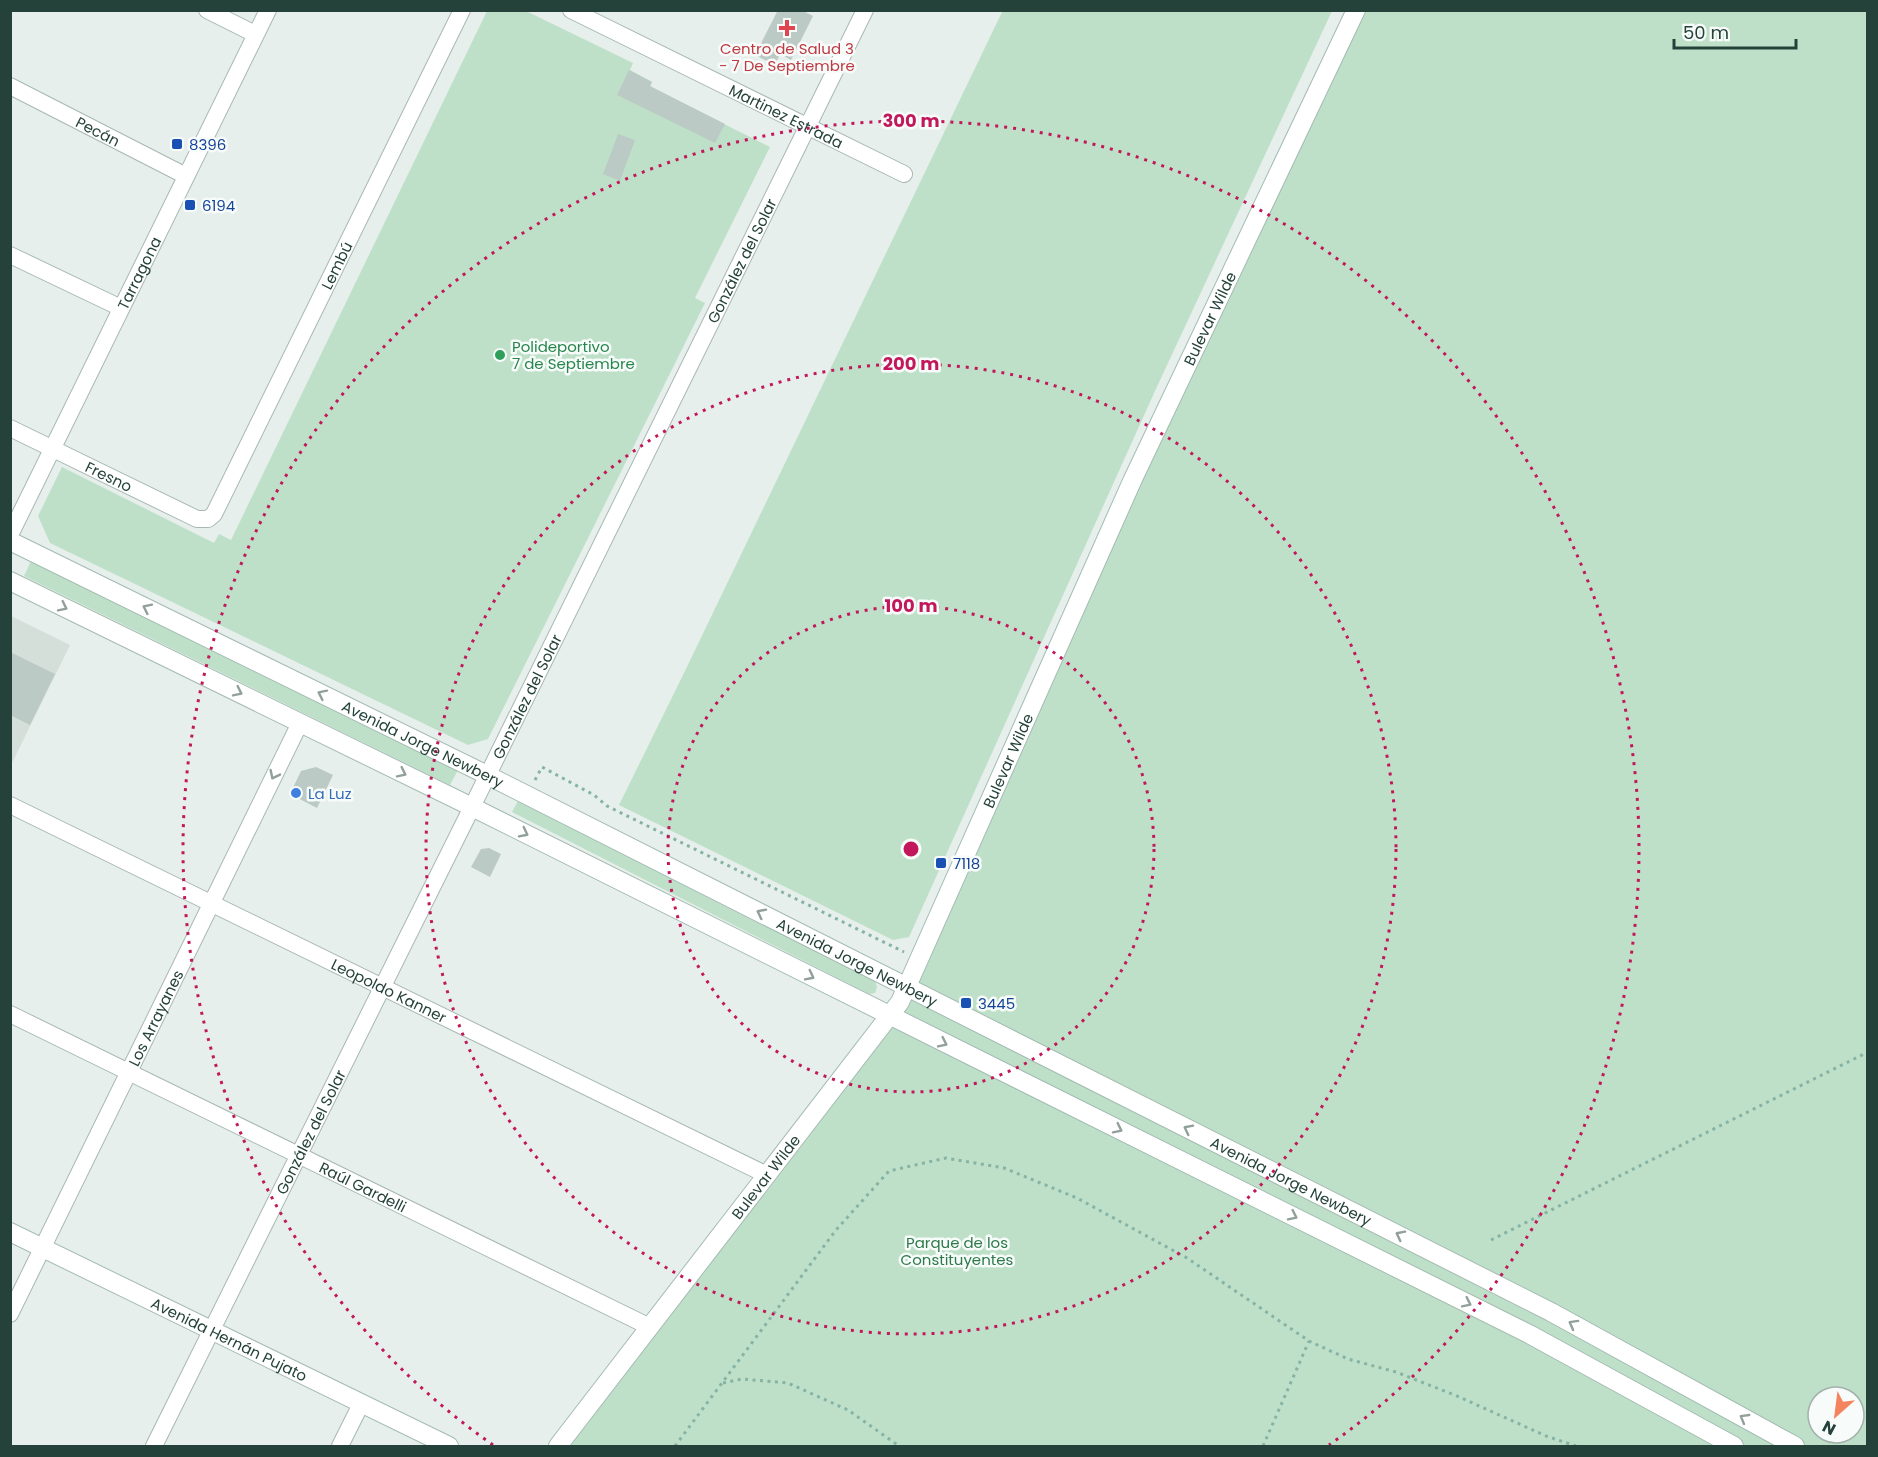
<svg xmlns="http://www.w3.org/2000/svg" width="1878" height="1457" font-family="Poppins,sans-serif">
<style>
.built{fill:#d4dfda}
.green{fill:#bfe0c8;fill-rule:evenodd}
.building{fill:#bbcac4}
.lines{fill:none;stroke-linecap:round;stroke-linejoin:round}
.street-casing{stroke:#a8b8b2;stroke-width:18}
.secondary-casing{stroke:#a4bbb3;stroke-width:20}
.path{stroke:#86b3a5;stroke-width:3;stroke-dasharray:3 4.5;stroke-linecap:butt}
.street{stroke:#fff;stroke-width:16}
.secondary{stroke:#fff;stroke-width:18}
.oneway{stroke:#92a09c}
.ring{fill:none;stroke:#c2185b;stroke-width:3;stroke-dasharray:3 6}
.health-dot{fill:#e0444e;stroke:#f7fbf9;stroke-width:2}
.transit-dot{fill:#1a4fb4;stroke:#f7fbf9;stroke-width:2}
.leisure-dot{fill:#2e9e5b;stroke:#f7fbf9;stroke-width:2}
.shop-dot{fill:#3f7fe0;stroke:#f7fbf9;stroke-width:2}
.labels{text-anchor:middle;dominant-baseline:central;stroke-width:5;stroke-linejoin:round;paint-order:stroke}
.health-label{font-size:15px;fill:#be3a42;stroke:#f7fbf9}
.street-label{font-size:15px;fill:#24423a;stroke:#f7fbf9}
.transit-label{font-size:15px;fill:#164399;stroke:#f7fbf9;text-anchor:start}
.leisure-label{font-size:15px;fill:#27864d;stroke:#f7fbf9;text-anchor:start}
.shop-label{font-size:15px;fill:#366cbe;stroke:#f7fbf9;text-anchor:start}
.park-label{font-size:15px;fill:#2d7a4b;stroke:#f7fbf9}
.centre{fill:#c2185b;stroke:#f7fbf9;stroke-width:3}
.ring-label{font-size:18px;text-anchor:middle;font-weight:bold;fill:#c2185b;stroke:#f7fbf9;stroke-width:5;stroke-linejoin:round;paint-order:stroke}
</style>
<rect width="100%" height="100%" fill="#e6efeb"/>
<!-- built -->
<path class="built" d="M11 616 70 645 11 765Z"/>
<!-- green -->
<path class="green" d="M1003 10 1332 11 1155 391 909 937 893 940 619 805 684 673Z
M487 11H526L633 63 630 70 652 82 650 87 770 147 695 298 705 303 488 739 468 745 50 543 38 516 62 467 214 543 219 534 231 540Z
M1356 11H1867V1446H558L891 1017ZM1818 1397H1854V1433H1818Z
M31 561 458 770 450 785 24 576Z
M519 799 875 981 877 987 875 993 869 994 512 812Z"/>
<!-- building -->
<path class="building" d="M778 10H801L813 16 791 60 780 54 775 65 755 55Z
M629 70 652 82 650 86 725 124 715 143 617 95Z
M618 134 635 140 620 181 603 174Z
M10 652 55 674 30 725 10 715Z
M316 767 333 775 317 808 290 794 301 771Z
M489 848 501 854 490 877 471 867 481 849Z"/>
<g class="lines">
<!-- street casing -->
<g class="street-casing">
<g id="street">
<path d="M207 10 255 34"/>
<path id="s1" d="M571 10 904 174"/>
<path id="s2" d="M10 86 186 176"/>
<path d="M10 255 121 308"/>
<path id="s3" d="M10 428 197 519H208L214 514 462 10"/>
<path id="s4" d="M10 535 268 10"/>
<path id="s5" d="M10 805 767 1175"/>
<path id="s6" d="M10 1014 650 1327"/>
<path id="s7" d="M10 1314 300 723"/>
<path id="s8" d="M154 1446 472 807 865 10"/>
<path d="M340 1446 361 1404"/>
</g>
</g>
<!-- secondary casing -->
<g class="secondary-casing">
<g id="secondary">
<path id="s9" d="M10 541 487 775 1551 1312 1795 1446"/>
<path d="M10 581 472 807 1529 1334 1734 1446"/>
<path id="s10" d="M10 1232 449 1446"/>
<path id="s11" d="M558 1446 900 1002 1133 479 1356 10"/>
</g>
</g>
<!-- path -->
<path class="path" d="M535 780 542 767 594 795 607 806 904 952
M1491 1240 1868 1052
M723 1383 742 1379 788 1383 848 1410 899 1446
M675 1446 836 1230 889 1171 946 1158 1004 1168 1077 1198 1187 1258 1309 1341 1348 1359 1396 1372 1457 1396 1546 1436 1576 1446
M1263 1446 1309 1341"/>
<!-- street -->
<use href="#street" class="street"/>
<!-- secondary -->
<use href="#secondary" class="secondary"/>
</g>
<!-- one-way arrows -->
<defs><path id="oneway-chevron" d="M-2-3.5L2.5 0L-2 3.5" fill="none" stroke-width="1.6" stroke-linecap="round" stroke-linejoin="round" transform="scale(1.5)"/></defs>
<g class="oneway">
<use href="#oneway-chevron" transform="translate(63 607) rotate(26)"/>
<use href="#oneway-chevron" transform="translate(147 608) rotate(-154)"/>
<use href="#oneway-chevron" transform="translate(238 692) rotate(26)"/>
<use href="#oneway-chevron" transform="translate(322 694) rotate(-154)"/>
<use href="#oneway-chevron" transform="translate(402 773) rotate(26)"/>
<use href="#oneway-chevron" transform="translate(274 775) rotate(116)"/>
<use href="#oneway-chevron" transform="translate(524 833) rotate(27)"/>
<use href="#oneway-chevron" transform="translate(761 913) rotate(-153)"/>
<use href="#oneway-chevron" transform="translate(810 976) rotate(27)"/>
<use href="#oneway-chevron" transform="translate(943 1043) rotate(26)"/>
<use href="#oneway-chevron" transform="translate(1118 1129) rotate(26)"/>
<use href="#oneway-chevron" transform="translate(1188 1129) rotate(-153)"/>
<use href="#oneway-chevron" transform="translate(1293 1216) rotate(26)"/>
<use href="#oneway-chevron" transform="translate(1400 1235) rotate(-153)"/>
<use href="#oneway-chevron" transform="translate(1467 1303) rotate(26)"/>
<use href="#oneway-chevron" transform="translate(1573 1324) rotate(-151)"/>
<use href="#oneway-chevron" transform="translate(1744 1418) rotate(-150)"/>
</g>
<!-- distance rings -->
<g class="ring">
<circle cx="911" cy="849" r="243"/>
<circle cx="911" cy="849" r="485"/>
<path d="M493 1445A728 728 0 1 1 1329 1445"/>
</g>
<!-- markers -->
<path class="health-dot" d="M784 19h6v6h6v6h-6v6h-6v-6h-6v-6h6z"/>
<g class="transit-dot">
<rect x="171" y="138" width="12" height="12" rx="3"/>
<rect x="184" y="199" width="12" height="12" rx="3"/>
<rect x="935" y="857" width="12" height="12" rx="3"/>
<rect x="960" y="997" width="12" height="12" rx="3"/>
</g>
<circle class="leisure-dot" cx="500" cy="355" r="6"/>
<circle class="shop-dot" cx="296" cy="793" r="6"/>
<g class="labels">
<!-- health labels -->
<g class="health-label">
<text x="787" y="48">Centro de Salud 3<tspan x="787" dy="17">- 7 De Septiembre</tspan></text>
</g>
<!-- street labels -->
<g class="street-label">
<text stroke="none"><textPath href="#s1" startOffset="240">Martinez Estrada</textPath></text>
<text stroke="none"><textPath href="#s2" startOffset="99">Pecán</textPath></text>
<text stroke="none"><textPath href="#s8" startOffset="1323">González del Solar</textPath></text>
<text stroke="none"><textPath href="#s3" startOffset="504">Lembú</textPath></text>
<text stroke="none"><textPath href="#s4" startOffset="292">Tarragona</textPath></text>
<text stroke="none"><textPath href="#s11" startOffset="1311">Bulevar Wilde</textPath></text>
<text stroke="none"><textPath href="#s3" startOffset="110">Fresno</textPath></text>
<text stroke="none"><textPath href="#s8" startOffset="837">González del Solar</textPath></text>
<text stroke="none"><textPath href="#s9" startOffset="460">Avenida Jorge Newbery</textPath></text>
<text stroke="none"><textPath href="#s11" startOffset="825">Bulevar Wilde</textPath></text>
<text stroke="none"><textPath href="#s9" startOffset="946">Avenida Jorge Newbery</textPath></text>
<text stroke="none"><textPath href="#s5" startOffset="422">Leopoldo Kanner</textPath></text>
<text stroke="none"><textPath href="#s7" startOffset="330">Los Arrayanes</textPath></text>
<text stroke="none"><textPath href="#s8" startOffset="351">González del Solar</textPath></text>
<text stroke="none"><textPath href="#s11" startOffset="340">Bulevar Wilde</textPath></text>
<text stroke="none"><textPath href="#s9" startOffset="1432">Avenida Jorge Newbery</textPath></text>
<text stroke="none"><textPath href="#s6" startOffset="393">Raúl Gardelli</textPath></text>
<text stroke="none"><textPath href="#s10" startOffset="244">Avenida Hernán Pujato</textPath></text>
</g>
<!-- transit labels -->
<g class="transit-label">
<text x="189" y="144">8396</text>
<text x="202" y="205">6194</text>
<text x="953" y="863">7118</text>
<text x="978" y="1003">3445</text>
</g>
<!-- leisure labels -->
<g class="leisure-label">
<text x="512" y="346">Polideportivo<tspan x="512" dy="17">7 de Septiembre</tspan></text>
</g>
<!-- shop labels -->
<g class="shop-label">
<text x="308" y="793">La Luz</text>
</g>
<!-- park labels -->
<g class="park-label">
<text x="957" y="1242">Parque de los<tspan x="957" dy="17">Constituyentes</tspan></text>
</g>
</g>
<circle cx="911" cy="849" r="9" class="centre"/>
<g class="ring-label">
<text x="911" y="127">300 m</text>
<text x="911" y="370">200 m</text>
<text x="911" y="612">100 m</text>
</g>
<!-- border -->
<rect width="1878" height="1457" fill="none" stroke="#24423a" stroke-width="24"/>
<!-- north arrow -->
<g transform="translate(1836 1415) rotate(208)"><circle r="28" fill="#f7fbf9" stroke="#a3b1ad" stroke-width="1.5"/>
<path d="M0-4.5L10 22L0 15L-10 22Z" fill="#f4845f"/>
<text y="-9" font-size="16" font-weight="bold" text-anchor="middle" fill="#24423a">N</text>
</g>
<!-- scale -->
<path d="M1674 39v9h122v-9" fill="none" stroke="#24423a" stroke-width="3"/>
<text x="1683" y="39" font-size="18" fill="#24423a" stroke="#f7fbf9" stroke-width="4.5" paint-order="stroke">50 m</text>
</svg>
